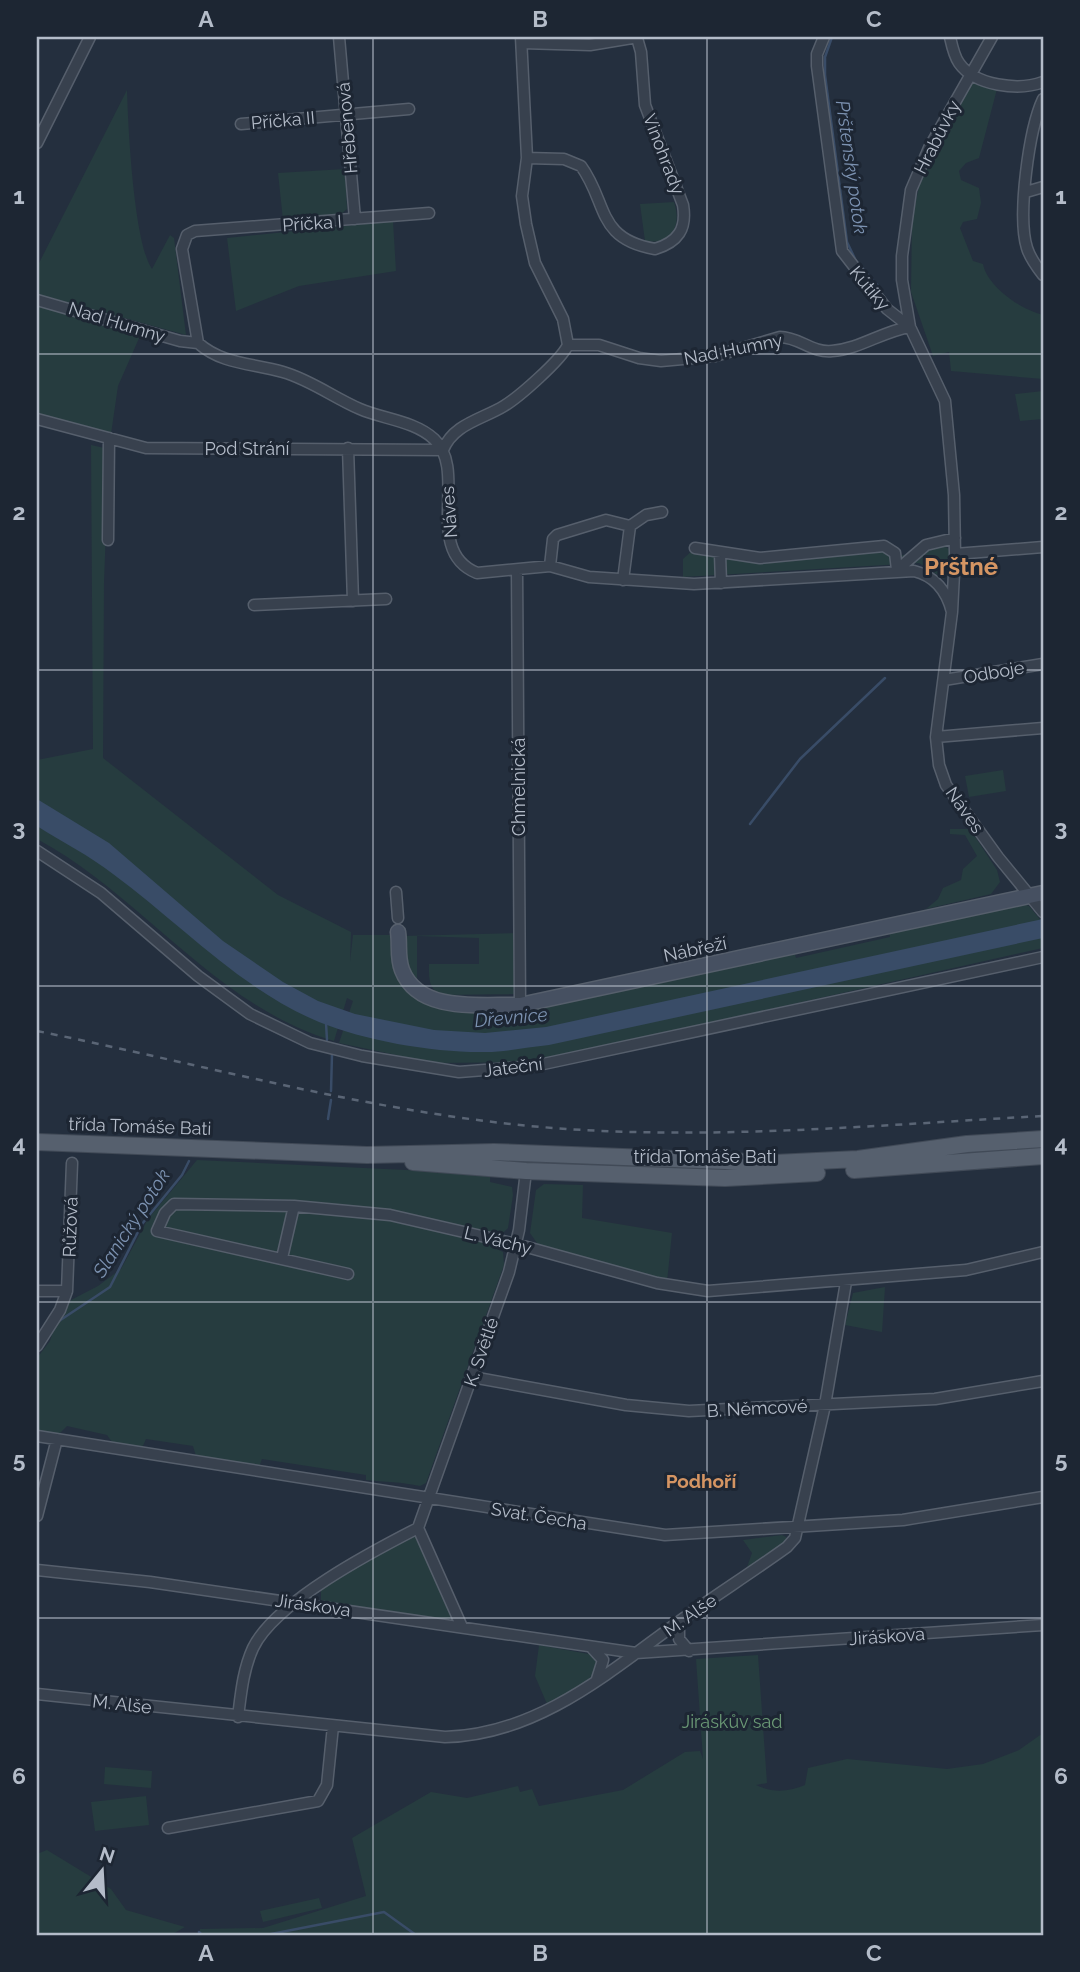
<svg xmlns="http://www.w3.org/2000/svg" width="1080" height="1972" font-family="Raleway,sans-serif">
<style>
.green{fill:#263c3f}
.water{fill:#394c67}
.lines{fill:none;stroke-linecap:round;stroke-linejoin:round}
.stream{stroke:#394c67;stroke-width:2.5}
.street-casing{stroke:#565f6c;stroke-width:13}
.secondary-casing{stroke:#565f6c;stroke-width:17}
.primary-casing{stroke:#414a57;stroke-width:18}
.street{stroke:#38414e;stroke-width:10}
.secondary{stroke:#465061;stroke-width:14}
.primary{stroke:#56606e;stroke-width:16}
.rail{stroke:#5a6575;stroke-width:2.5;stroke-dasharray:7 7;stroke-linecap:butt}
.grid{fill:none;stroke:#b4bcc9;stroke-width:2;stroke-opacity:0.55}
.labels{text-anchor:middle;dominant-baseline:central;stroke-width:6;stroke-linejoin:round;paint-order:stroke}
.street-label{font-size:18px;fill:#b4bcc9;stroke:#1d2633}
.park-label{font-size:18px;fill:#6b9a76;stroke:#1d2633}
.water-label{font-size:19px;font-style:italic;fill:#7c92b1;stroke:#1d2633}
.neighbourhood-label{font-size:19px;font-weight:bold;fill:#d59563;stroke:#1d2633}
.district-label{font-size:24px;font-weight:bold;fill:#d59563;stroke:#1d2633}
.neatline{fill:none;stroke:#b4bcc9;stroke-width:2.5}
.grid-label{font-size:23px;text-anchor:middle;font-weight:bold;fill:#b4bcc9}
</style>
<rect width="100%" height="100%" fill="#242f3e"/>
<!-- green -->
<path class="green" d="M970 81 997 89 979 158 966 163 959 171 961 180 979 188 981 203 977 219 963 222 960 228 973 261 983 264C987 286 1021 310 1043 315V379L951 371 949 352 933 356 911 292 912 219 922 173Z
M127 90C128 126 134 243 152 269L170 235 174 238 186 335 37 294V267Z
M345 169 347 209 340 215 283 220 278 173Z
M674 202C682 226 672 245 645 241L640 204Z
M393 221 396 271 299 286 236 311 227 238Z
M37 304 103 322 140 336 118 386 111 434 37 413Z
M1043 391V419L1020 421 1015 394Z
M91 445 109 449 104 582 103 758 278 895 351 932 350 962 353 935H390L395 973 402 986 415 997 478 1009 794 951 796 958 890 937 889 930 1023 904 1029 906 1043 923V948L535 1062 434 1063 339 1043 353 1001 347 998 334 1041C215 1006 143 896 37 839V760L93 749Z
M940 544 951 550 950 572 944 579 919 563 683 577V559L695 548 760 558 882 546 890 557 928 551Z
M1003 770 1006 791 969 797 965 776Z
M950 829H970L997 870 1000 882 991 894 926 909 938 899 943 888 961 880 963 869 977 856 965 835 950 834Z
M517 933 518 984 514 994 444 995C428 991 429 978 429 964H479V938L417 936V982L408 969 403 936Z
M197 1160 490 1174V1182L512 1187 513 1195 508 1228 503 1233 491 1231 488 1244 503 1252 504 1265 426 1483 420 1486C402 1482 385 1482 366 1480V1475L262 1459 259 1467 196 1456 193 1446 146 1439 142 1448 112 1442 107 1435 67 1426 59 1434 37 1431V1358L50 1341 53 1331 71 1300 98 1286 121 1269 148 1219Z
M544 1184 583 1185 582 1218 672 1233 667 1282 539 1246 530 1233 536 1190Z
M885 1287 882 1332 845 1325 853 1293Z
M414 1535 420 1540 452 1614 451 1618 443 1620 321 1601V1590L347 1570Z
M782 1535 786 1537V1542L746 1570 752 1553 743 1540Z
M539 1645 594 1655C607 1679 563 1695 547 1704L535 1676Z
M758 1655 767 1783 756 1785C774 1793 787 1792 805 1785L808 1768 847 1759 947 1769 983 1764 1019 1750 1043 1733V1935H200V1929L263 1928 366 1896 352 1838 431 1792 467 1798 518 1786 520 1792 532 1789 539 1806 623 1790 685 1752 700 1751 703 1759 696 1659Z
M105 1767 152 1771 151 1788 104 1784Z
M146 1796 149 1825 95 1831 91 1802Z
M47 1850 111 1889 126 1910 185 1927 171 1935H37V1854Z
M319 1898 322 1908 263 1922 260 1911Z"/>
<!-- water -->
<path class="water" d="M37 799 109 843 223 941 283 982 318 1001 355 1014 434 1030 485 1033 546 1027 1043 919V938L549 1045C528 1047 506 1052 486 1052 435 1053 366 1041 319 1022 240 989 181 924 113 874 90 856 62 842 37 826Z"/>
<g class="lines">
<!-- stream -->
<path class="stream" d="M832 37 825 57V75L847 242 856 261 882 290
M750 824 800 759 885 678
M326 1023 327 1040
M331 1091 332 1054
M328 1119 331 1100
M59 1321 110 1287 142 1224 182 1175 189 1161
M199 1932 202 1935
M266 1935 384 1912 416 1935"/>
<!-- street casing -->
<g class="street-casing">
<path id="street" d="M339 37 355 219
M521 37 527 158 522 196 526 224 535 263 563 319 568 345
M824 37 817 54V66L842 251 887 309 910 327 945 401 954 495 955 554 952 612 936 737 939 765 946 785 998 857 1043 912
M950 37C952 46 954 56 959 63 975 86 1019 91 1043 82
M522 43 590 45 638 37
M1043 99C1029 129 1017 216 1027 248 1030 258 1036 266 1043 275
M241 124 409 109
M37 143 90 37
M527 158 564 159 581 166C608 203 596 239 655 249 678 242 687 229 683 205L645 105 641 52 637 38
M1026 192 1043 187
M429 213 195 231 187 235 182 249 198 343C223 365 253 363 283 372 311 380 334 398 360 409 383 419 415 421 434 439 469 471 422 551 477 573L550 566 589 577 694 584 914 571C935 576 947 592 952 612
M37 300 180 341 198 343
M910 327 902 280V256L911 190 929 148 992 37
M568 345H599L639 358 661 361 715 356 780 337C799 337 812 353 832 351 860 349 883 331 910 327
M37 419 146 448 443 450
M348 448 353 601
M443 450C453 424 483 419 504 406 519 397 561 360 568 345
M108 540 109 438
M695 548 760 558 884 546 895 553 897 570
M720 554 721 583
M955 554 1043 547
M550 566 553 539 557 535 606 520 630 526 646 515 662 512
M517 570 520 1005
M897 570 926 545 955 538
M623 580 630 526
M254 605 386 599
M944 680 1043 664
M936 737 1043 728
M37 851 101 893 198 976 250 1014 310 1043 362 1056 459 1072 534 1066 1043 957
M396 892 398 918
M282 1258 294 1206
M348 1274 157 1231 165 1213 174 1204 294 1206 390 1215 516 1244 657 1283 708 1291 966 1270 1043 1252
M37 1291H67
M37 1346 60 1310 67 1291 72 1163
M472 1377 626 1405 689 1411 935 1399 1043 1381
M37 1436 665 1535 903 1520 1043 1497
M37 1516 57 1439
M418 1528 462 1627
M37 1570 150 1582 636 1653 1043 1625
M679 1622V1639L689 1651
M592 1648 603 1660 597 1679
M37 1694 445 1737C536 1735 607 1674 677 1623 713 1597 751 1573 787 1547L795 1538 825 1405 846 1282
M238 1717C241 1693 243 1670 253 1648 275 1602 373 1551 418 1528L509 1272 519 1230 526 1171
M168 1828 318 1801 327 1785 333 1726"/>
</g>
<!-- secondary casing -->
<g class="secondary-casing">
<path id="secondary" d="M398 932C400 945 397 957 402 970 419 1014 482 1004 520 1005L1043 893"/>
</g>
<!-- primary casing -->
<g class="primary-casing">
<path id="primary" d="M37 1142 367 1155 494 1152 775 1163 858 1159 967 1144 1043 1139
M413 1162 526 1171 725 1178 817 1173
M854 1170 1043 1156"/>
</g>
<!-- street -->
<use href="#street" class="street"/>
<!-- secondary -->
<use href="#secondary" class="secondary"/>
<!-- primary -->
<use href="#primary" class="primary"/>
<!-- rail -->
<path class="rail" d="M37 1031C201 1064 363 1110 530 1126 700 1142 874 1125 1043 1116"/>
</g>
<!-- grid -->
<path class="grid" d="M373 37V1935M707 37V1935M37 354H1043M37 670H1043M37 986H1043M37 1302H1043M37 1618H1043"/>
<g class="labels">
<!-- street labels -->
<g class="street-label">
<text transform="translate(283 120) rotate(-5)">Příčka II</text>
<text transform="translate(347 128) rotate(-95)">Hřebenová</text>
<text transform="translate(937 137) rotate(-63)">Hrabůvky</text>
<text transform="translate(664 154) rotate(69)">Vinohrady</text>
<text transform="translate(312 223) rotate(-4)">Příčka I</text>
<text transform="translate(870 288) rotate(50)">Kútíky</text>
<text transform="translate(117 322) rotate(17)">Nad Humny</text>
<text transform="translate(733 349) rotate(-11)">Nad Humny</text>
<text x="247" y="448">Pod Strání</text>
<text transform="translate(449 512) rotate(-94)">Náves</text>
<text transform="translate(994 672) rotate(-10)">Odboje</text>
<text transform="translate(518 787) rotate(-90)">Chmelnická</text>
<text transform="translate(965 810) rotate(55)">Náves</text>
<text transform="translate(695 949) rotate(-12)">Nábřeží</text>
<text transform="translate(513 1067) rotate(-7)">Jateční</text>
<text transform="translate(140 1126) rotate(2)">třída Tomáše Bati</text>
<text x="705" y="1156">třída Tomáše Bati</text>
<text transform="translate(70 1227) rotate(-88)">Růžová</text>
<text transform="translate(498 1240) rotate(14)">L. Váchy</text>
<text transform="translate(481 1352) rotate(-71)">K. Světlé</text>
<text transform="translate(757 1408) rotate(-3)">B. Němcové</text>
<text transform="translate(539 1516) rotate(9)">Svat. Čecha</text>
<text transform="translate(313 1605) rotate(8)">Jiráskova</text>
<text transform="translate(690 1615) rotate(-35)">M. Alše</text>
<text transform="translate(887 1636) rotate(-4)">Jiráskova</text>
<text transform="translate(122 1704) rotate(6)">M. Alše</text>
</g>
<!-- park labels -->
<g class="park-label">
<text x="732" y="1721">Jiráskův sad</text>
</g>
<!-- water labels -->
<g class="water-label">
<text transform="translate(852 167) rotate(82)">Prštenský potok</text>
<text transform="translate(511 1017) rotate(-5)">Dřevnice</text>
<text transform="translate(131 1223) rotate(-57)">Slanický potok</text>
</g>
<!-- neighbourhood labels -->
<g class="neighbourhood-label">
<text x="701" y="1481">Podhoří</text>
</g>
<!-- district labels -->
<g class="district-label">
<text x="961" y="566">Prštné</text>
</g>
</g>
<!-- border -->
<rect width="1080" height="1972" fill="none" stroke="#1d2633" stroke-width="77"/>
<!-- north arrow -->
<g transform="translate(102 1871) rotate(18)" stroke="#1d2633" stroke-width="5" paint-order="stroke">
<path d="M0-5L12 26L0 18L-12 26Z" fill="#b4bcc9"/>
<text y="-10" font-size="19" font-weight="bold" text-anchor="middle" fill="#b4bcc9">N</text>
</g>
<rect x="38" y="38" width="1004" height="1896" class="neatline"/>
<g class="grid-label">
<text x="206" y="27">A</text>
<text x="540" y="27">B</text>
<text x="874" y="27">C</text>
<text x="19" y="204">1</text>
<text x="1061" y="204">1</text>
<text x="19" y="520">2</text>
<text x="1061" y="520">2</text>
<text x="19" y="836">3</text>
<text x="1061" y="836">3</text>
<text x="19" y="1152">4</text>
<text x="1061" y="1152">4</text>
<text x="19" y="1468">5</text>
<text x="1061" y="1468">5</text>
<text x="19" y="1784">6</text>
<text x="1061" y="1784">6</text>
<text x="206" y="1961">A</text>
<text x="540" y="1961">B</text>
<text x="874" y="1961">C</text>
</g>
</svg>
